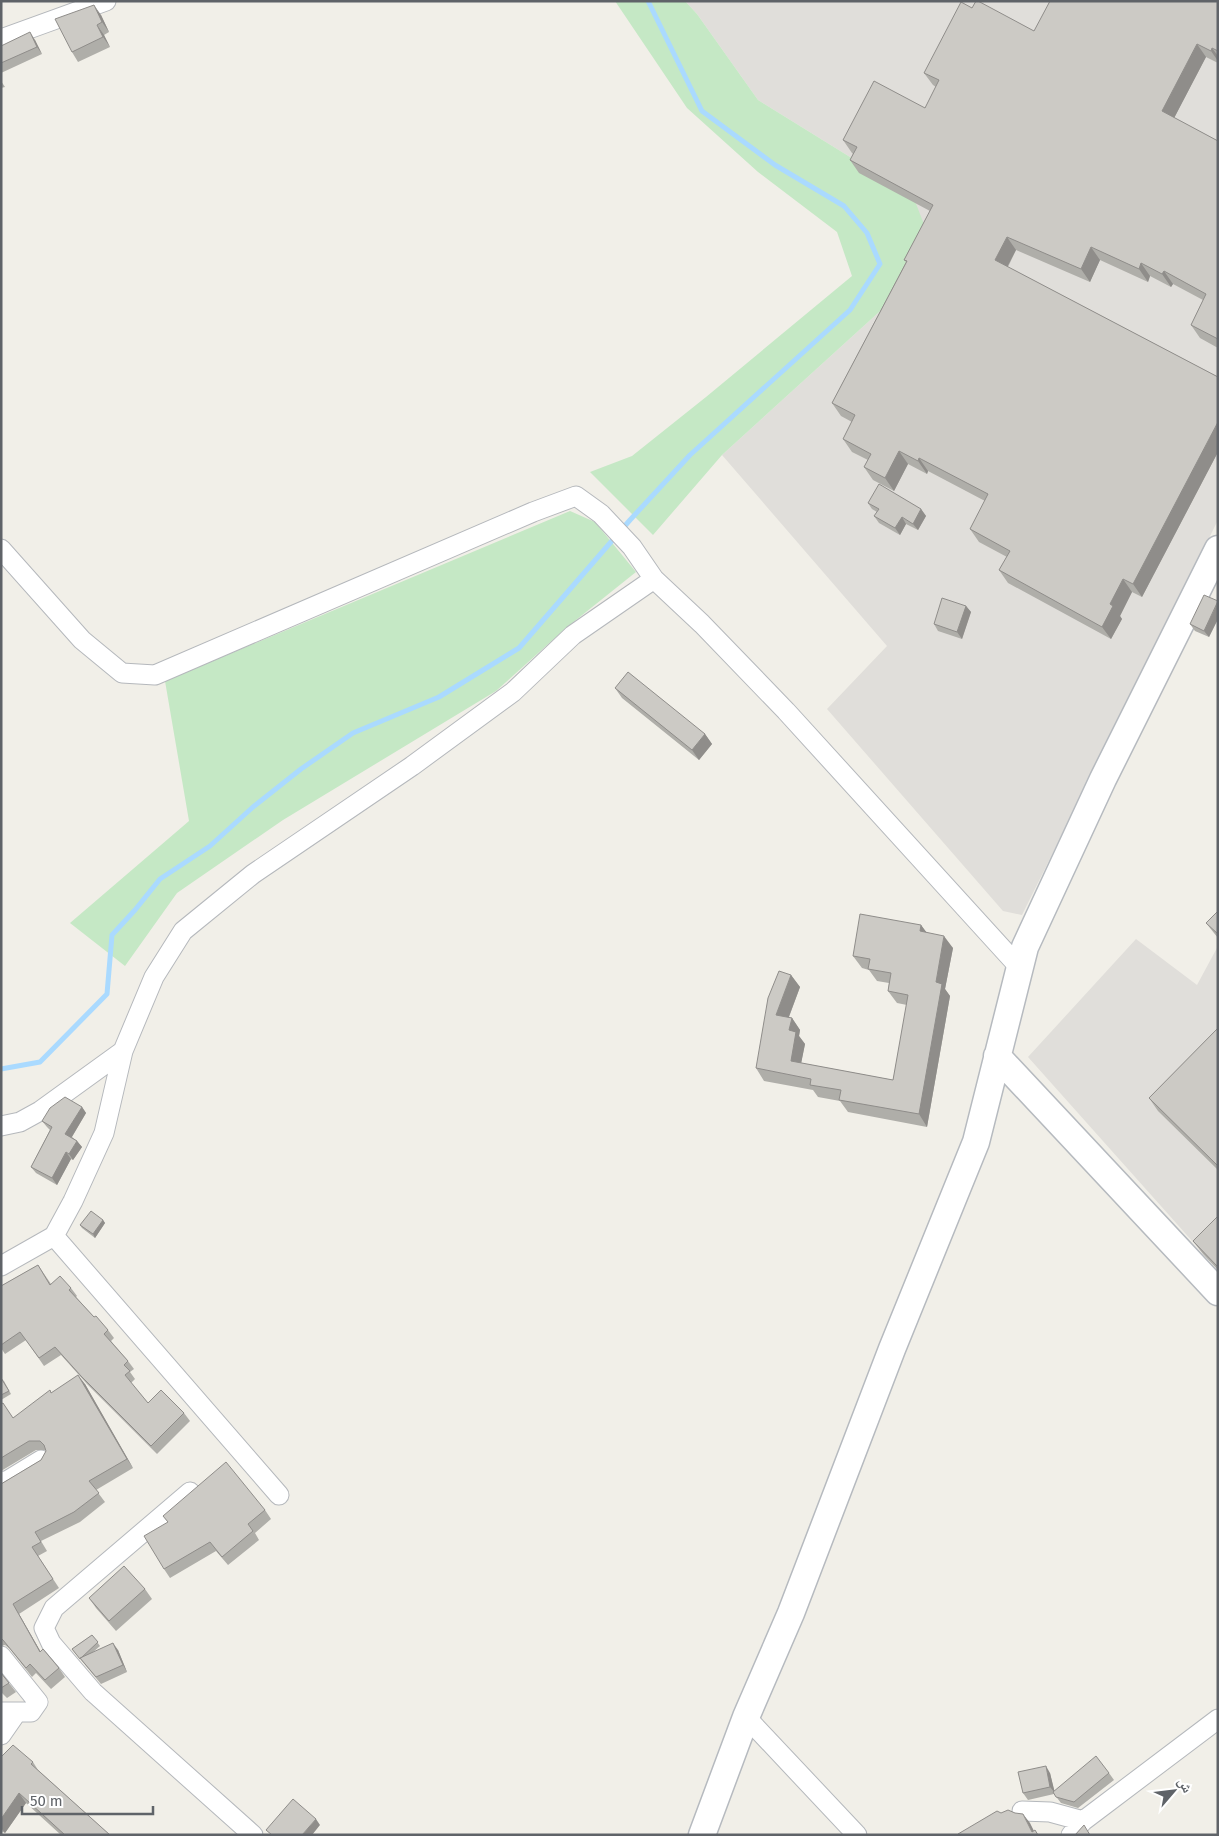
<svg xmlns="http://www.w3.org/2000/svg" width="1219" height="1836" font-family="'Fira Sans','Noto Naskh Arabic',sans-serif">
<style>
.industrial{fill:#e0deda}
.green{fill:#c5e8c5}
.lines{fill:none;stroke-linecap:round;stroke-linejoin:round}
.stream{stroke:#aadaff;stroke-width:5}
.street-casing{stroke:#b5b8bc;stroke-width:21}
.secondary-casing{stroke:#b6babf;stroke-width:29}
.street{stroke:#fff;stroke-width:19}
.secondary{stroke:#fff;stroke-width:26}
.wall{fill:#afaea9}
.shaded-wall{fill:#8f8d8a}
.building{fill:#cccac5;stroke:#8f8d8a}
</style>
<rect width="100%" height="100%" fill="#f1efe8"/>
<!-- industrial -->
<path class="industrial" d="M685 1H1218V520L1022 915 1003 911 827 709 887 646 722 455 889 303 913 196 758 100 697 14Z
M1136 939 1197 985 1218 946V1270L1028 1057Z"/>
<!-- green -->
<path class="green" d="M615 1H685L697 14 758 100 913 196 927 232 889 303 722 455 653 535 590 472 632 456 706 397 852 276 837 232 758 172 687 108Z
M570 511 595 522 636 572 566 628 496 691 283 820 177 893 125 966 70 923 189 821 165 681Z"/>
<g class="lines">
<!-- stream -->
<path class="stream" d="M1 1069 40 1062 107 994 112 935 135 910 160 879 210 846 253 807 301 769 353 733 439 697 519 648 630 520 690 455 850 310 880 264 867 233 844 206 775 165 702 111 648 1"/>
<!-- street casing -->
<g class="street-casing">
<path id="street" d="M1 39 106 1
M1 549 82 640 122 673 155 675 533 512 576 496 601 514 632 547 654 579 702 624 786 711 1020 968
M1 1126 20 1122 40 1111 123 1051
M54 1236 279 1495
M1 1266 54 1236 73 1201 104 1133 123 1051 154 977 183 931 253 874 412 766 513 692 573 635 654 579
M1 1481 5 1482 41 1460
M190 1492 54 1608 44 1628 51 1643 93 1692 253 1835
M1 1656 38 1702 31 1712H1
M746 1717 857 1835
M1 1735 17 1712
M1022 1811 1050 1812 1083 1821
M1071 1835 1083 1821 1218 1719"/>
</g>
<!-- secondary casing -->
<g class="secondary-casing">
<path id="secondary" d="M997 1056 1218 1292
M702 1835 746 1717 791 1613 892 1349 976 1142 1025 947 1103 779 1218 549"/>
</g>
<!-- street -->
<use href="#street" class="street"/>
<!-- secondary -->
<use href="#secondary" class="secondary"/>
</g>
<!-- wall -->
<path class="wall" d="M1218 1V63L1206 57 1174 118 1218 141V348L1200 338 1191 325 1203 300 1173 284 1171 287 1150 276 1148 282 1100 260 1090 282 1016 250 1008 267 1218 377V452L1142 597 1132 592 1120 616 1122 619 1111 639 1008 583 999 570 1007 557 979 542 970 529 985 501 928 471 927 474 908 464 894 491 873 480 864 467 868 460 852 452 843 439 852 422 841 416 832 403 906 262 904 260 930 211 859 173 850 160 853 154 852 153 843 140 925 108 936 87 933 85 924 73 972 8 1034 31Z
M101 15 109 32 104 35 110 47 78 62 72 52Z
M35 40 42 54 1 73V46Z
M1 81 5 87 1 88Z
M868 503 921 509 926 516 918 530 906 524 900 535 879 523 874 516 877 512 872 509Z
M1218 601V619L1209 637 1195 631 1190 624Z
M966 606 971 612 962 639 938 631 934 624Z
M615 688 705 734 712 744 699 760 622 698Z
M1218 911V938L1206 923Z
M921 925 926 932 953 948 945 989 950 996 927 1127 848 1112 840 1101 818 1097 813 1090 764 1081 756 1068 791 975 800 987 789 1017 792 1018 800 1030 799 1036 805 1044 801 1063 893 1080 907 1005 897 1003 888 991 889 983 877 981 869 970 862 968 853 956Z
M1218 1028V1170L1158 1111 1149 1098Z
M82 1107 86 1113 72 1137 77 1141 82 1147 73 1160 71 1159 57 1185 36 1173 31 1167 50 1130 47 1127 42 1121Z
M1218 1216V1270L1203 1254 1193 1241Z
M103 1220 105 1223 95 1238 82 1228 80 1225Z
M38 1265 51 1284 71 1288 77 1296 76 1297 94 1317 108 1330 114 1338 111 1341 128 1361 134 1369 130 1372 135 1379 131 1383 148 1403 184 1413 190 1421 157 1454 87 1384 61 1355 44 1366 26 1340 5 1354 1 1348V1286Z
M1 1378 4 1381 11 1394 1 1400Z
M85 1384 133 1468 96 1490 105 1502 80 1522 41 1541 47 1551 38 1556 59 1588 19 1614 40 1651 59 1668 65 1677 51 1689 36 1673 32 1677 10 1649 5 1645 1 1646V1484L41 1460 46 1451V1450H36L1 1471V1404L13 1418 51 1393Z
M265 1510 271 1519 255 1533 259 1540 228 1565 216 1551 170 1578 164 1569 168 1522 163 1516Z
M145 1589 152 1599 116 1631 96 1608 89 1598Z
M92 1635 100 1646 92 1653 118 1650 127 1672 101 1684 72 1649Z
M1 1673 16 1692 7 1698 1 1692Z
M1 1757 33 1762 38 1770 110 1835H61L26 1803 5 1833 1 1831Z
M1050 1773 1054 1791 1109 1773 1114 1780 1078 1808 1061 1803 1054 1794 1028 1800 1023 1793Z"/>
<!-- shaded-wall -->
<path class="shaded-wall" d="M94 5 101 15 109 32 102 22Z
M97 25 104 35 110 47 103 37Z
M30 32 35 40 42 54 37 47Z
M1197 44 1206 57 1171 124 1162 111Z
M1212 48 1218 56V61L1211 51Z
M1007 237 1016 250 1004 273 995 260Z
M1091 247 1100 260 1090 282 1081 269Z
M1141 263 1150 276 1148 282 1139 269Z
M1164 271 1173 284 1171 287 1162 274Z
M1218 422V452L1142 597 1133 584Z
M899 451 908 464 894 491 885 478Z
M919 458 928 471 927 474 918 461Z
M921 509 926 516 918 530 913 524Z
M902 517 906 524 900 535 895 528Z
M1123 579 1132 592 1120 616 1122 619 1111 639 1102 627 1110 604Z
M1218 602V619L1209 637 1204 631Z
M966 606 971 612 962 639 957 632Z
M705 734 712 744 699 760 692 750Z
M921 925 930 937 920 931Z
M944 936 953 948 945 989 950 996 927 1127 919 1114 936 982Z
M791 975 800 987 785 1027 776 1015Z
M792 1018 800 1030 799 1036 805 1044 799 1074 791 1061 789 1030Z
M82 1107 86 1113 70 1140 65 1134Z
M77 1141 82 1147 73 1160 69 1154Z
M66 1152 71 1159 57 1185 52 1178Z
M103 1220 105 1223 95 1238 93 1234Z
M78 1375 85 1384 133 1468 127 1459Z
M13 1604 19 1614 46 1661 40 1652Z
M113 1643 118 1650 127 1672 123 1665Z
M1046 1766 1050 1773 1055 1793 1050 1787Z
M19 1793 26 1803 5 1833 1 1828V1819Z
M1023 1814 1030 1823 1036 1835 1032 1832Z
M316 1819 320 1825 312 1835H302Z"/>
<!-- building -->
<path class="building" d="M976 1H978L1034 31 1050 1H1218V51L1212 48 1211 51 1197 44 1162 111 1218 141V339L1191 325 1206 294 1164 271 1162 274 1141 263 1139 269 1091 247 1081 269 1007 237 995 260 1218 377V422L1133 584 1123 579 1110 604 1113 606 1102 627 999 570 1010 551 970 529 988 494 919 458 918 461 899 451 885 478 864 467 871 454 843 439 855 415 832 403 907 261 904 260 933 205 850 160 857 147 843 140 874 81 925 108 939 80 924 73 961 2 972 8Z
M94 5 102 22 97 25 103 37 72 52 55 19Z
M30 32 37 47 1 63V46Z
M879 484 921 509 913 524 902 517 895 528 874 516 879 509 868 503Z
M1204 595 1218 601 1204 631 1190 624Z
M942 598 966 606 957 632 934 624Z
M628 672 705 734 692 750 615 688Z
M1218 911V934L1206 923Z
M860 914 921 925 920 931 944 936 936 982 942 984 919 1114 839 1100 841 1090 810 1085 811 1079 756 1068 768 998 779 971 791 975 776 1015 792 1018 789 1030 796 1032 791 1061 893 1080 908 995 888 991 891 973 868 969 870 959 853 956Z
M1218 1028V1166L1149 1098Z
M65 1097 82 1107 65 1134 77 1141 69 1154 66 1152 52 1178 31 1167 52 1127 42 1121 50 1108Z
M91 1211 103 1220 93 1234 80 1225Z
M1218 1216V1267L1193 1241Z
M38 1265 50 1285 60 1276 71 1288 69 1290 94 1317 96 1316 108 1330 104 1334 128 1361 124 1365 130 1371 125 1375 148 1403 161 1390 184 1413 151 1446 81 1376 55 1347 39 1358 20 1332 1 1345V1286Z
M78 1375 127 1459 89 1481 99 1493 74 1512 35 1532 41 1542 32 1547 53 1579 13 1604 40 1652 43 1649 59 1668 45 1680 30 1664 26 1668 3 1640 1 1638V1484L41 1460 46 1451 44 1445 40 1441H29L1 1458V1404L3 1403 13 1418 50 1390 51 1393Z
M1 1378 9 1391 1 1395Z
M226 1462 265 1510 248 1524 253 1531 222 1557 210 1542 164 1569 144 1536 168 1522 163 1516Z
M124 1566 145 1589 109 1621 89 1598Z
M92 1635 98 1642 80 1659 72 1649Z
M113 1643 123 1665 96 1677 80 1658Z
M1 1673 9 1683 1 1688Z
M13 1745 33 1762 31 1764 110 1835H65L19 1793 1 1819V1757Z
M1096 1756 1109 1773 1074 1802 1056 1797 1053 1792Z
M1046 1766 1050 1787 1023 1793 1018 1772Z
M293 1799 316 1819 302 1835H272L266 1830Z
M1008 1810 1015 1813 1023 1814 1032 1832 1035 1830 1038 1835H958V1834L997 1811 1001 1813Z
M1084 1825 1090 1835H1075Z"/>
<!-- border -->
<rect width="1219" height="1836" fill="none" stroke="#5f6368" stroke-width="5"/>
<!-- north arrow -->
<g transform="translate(1174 1791) rotate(62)" stroke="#ffffff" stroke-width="4" paint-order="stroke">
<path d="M0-4L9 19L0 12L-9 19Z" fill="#5f6368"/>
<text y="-8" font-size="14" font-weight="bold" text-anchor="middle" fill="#5f6368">ش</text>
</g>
<!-- scale -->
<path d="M22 1806v8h131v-8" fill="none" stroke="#5f6368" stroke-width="2.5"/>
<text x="30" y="1806" font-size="15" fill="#5f6368" stroke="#ffffff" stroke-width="4" paint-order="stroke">50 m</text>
</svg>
